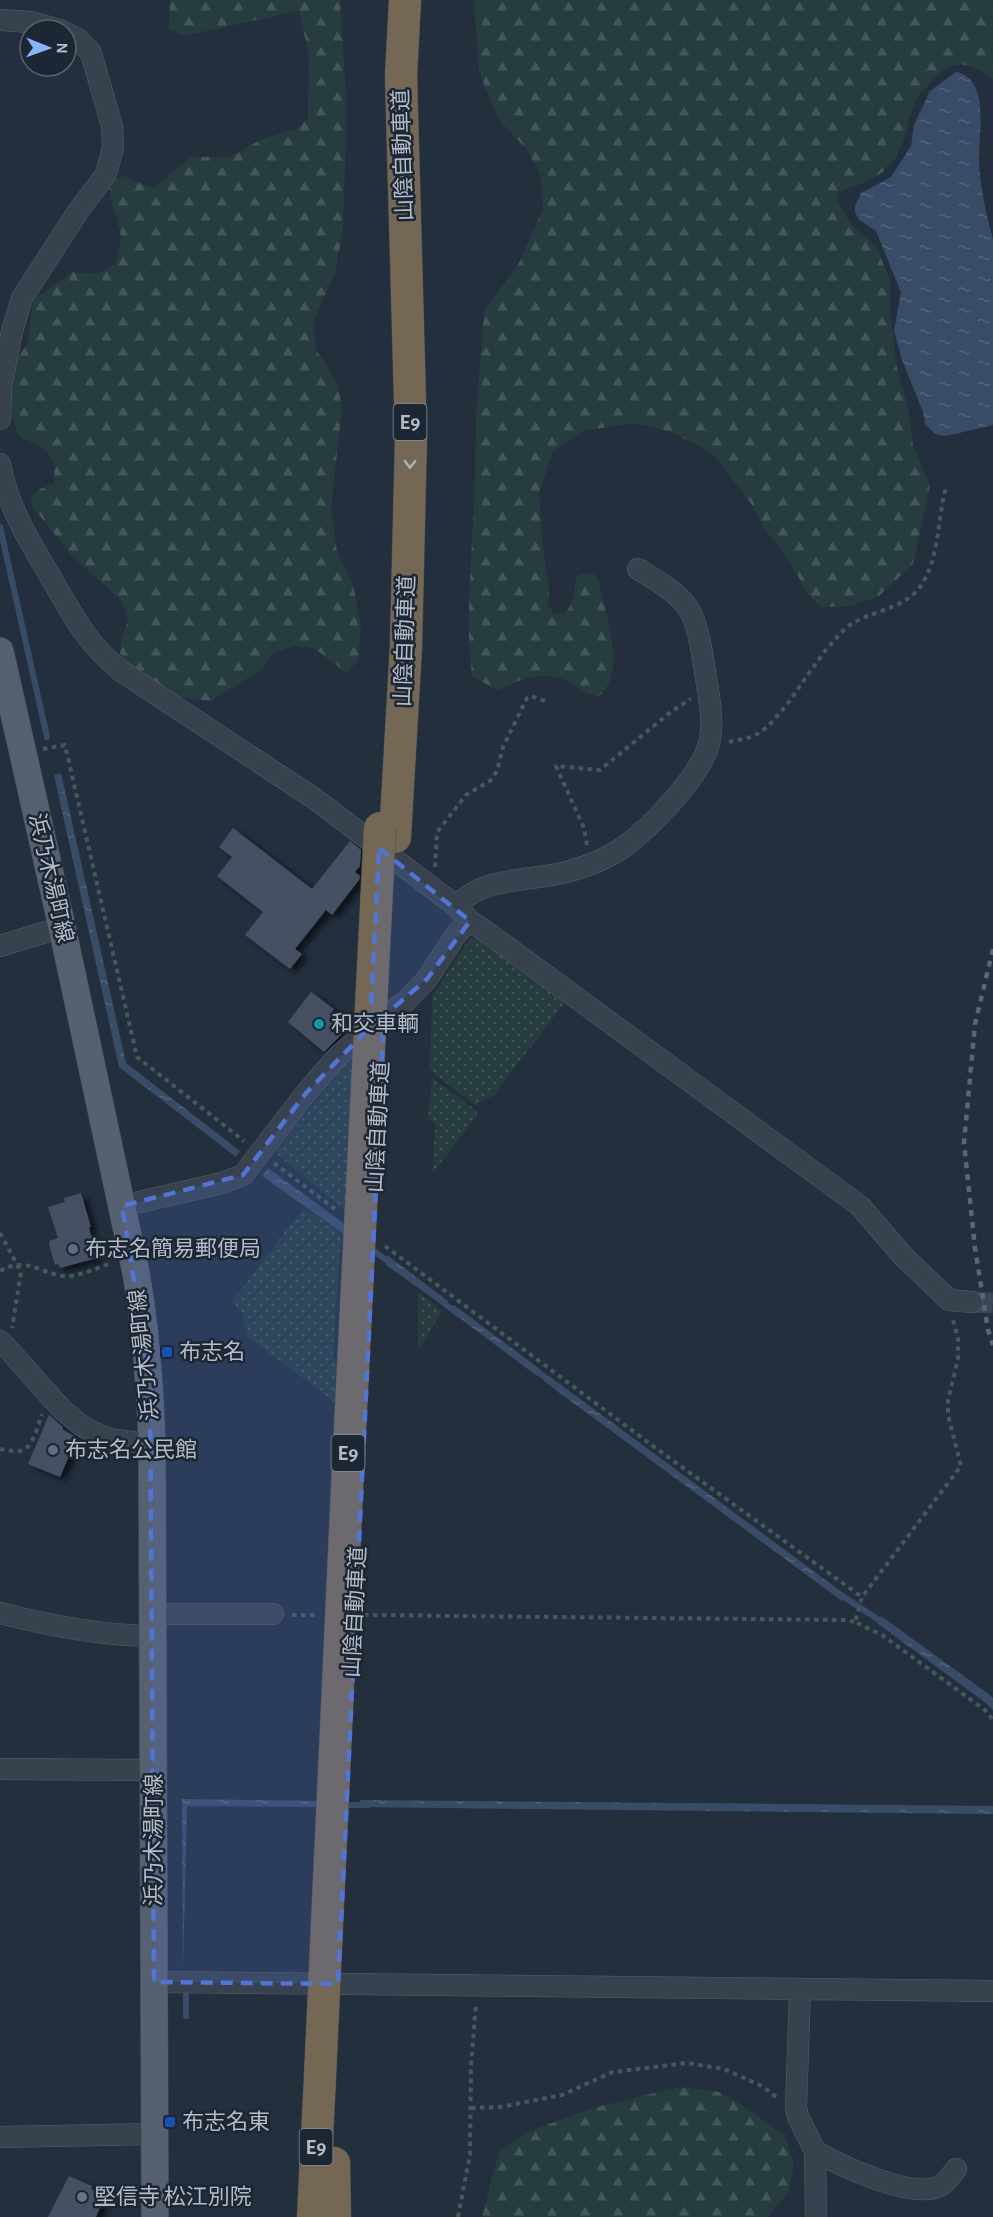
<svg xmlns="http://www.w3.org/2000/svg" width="993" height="2217" font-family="'Alegreya Sans','Noto Sans JP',sans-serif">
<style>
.grass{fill:url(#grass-dots)}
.forest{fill:url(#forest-firs)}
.water{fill:url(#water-ripples)}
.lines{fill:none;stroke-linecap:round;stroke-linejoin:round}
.stream{stroke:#394c67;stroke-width:6}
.building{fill:#455162;filter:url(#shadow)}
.minor-tunnel{stroke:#3a4453;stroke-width:21;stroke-dasharray:21 10;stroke-linecap:butt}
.minor-casing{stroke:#565f6c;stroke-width:22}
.major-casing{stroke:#414a57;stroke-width:28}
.highway-casing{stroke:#434c59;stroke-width:33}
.path{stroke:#44595c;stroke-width:4;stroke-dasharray:4.5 4.5;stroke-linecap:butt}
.minor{stroke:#38414e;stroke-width:21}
.major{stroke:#56606e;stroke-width:27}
.highway{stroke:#746855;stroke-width:32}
.rail{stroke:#5a6575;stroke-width:4.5;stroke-dasharray:6 6;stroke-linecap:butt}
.highway-bridge-casing{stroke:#434c59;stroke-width:33;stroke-linecap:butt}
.highway-bridge{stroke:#746855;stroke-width:32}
.oneway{stroke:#aeb4bd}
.marked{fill:#5274d3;fill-opacity:0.2;stroke:#5274d3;stroke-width:4.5;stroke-dasharray:12 8;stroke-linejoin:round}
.culture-dot{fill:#0f9aa8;stroke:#1d2633;stroke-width:2}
.service-dot{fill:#5c6f8a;stroke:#1d2633;stroke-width:2}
.transit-dot{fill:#1a4fb4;stroke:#1d2633;stroke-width:2}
.worship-dot{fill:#6b7280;stroke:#1d2633;stroke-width:2}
.labels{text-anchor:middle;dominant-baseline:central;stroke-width:5;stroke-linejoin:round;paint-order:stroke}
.shield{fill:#1d2633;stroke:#878f9c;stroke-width:1.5}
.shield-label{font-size:21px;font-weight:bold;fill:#b4bcc9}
.street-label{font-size:22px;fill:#b4bcc9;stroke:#1d2633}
.poi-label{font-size:22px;fill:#b4bcc9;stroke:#1d2633;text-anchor:start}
</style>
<defs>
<pattern id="grass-dots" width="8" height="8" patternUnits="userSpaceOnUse" patternTransform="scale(1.5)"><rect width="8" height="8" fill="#263c3f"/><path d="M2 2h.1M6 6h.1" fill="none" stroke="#435659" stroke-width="1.8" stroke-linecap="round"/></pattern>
<pattern id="forest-firs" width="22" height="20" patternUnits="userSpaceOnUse" patternTransform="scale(1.5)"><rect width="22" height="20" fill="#263c3f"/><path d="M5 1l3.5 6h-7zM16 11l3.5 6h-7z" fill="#435659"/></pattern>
<pattern id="water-ripples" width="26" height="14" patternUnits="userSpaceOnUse" patternTransform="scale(1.5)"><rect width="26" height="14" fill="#394c67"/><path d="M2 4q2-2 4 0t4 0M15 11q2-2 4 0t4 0" fill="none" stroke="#53647b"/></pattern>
<filter id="shadow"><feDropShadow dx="6" dy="4" stdDeviation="3" flood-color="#0009"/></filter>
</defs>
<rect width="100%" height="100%" fill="#242f3e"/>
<!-- grass -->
<path class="grass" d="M474 938H480L565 1002 494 1095 475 1105 430 1070 432 997 464 947 469 940Z
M348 1061H358L349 1214 278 1155 277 1150Z
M432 1078 477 1111V1115L433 1173 435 1124 428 1119Z
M302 1209C311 1212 341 1230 342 1240 342 1244 340 1250 339 1255L333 1358 341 1364 336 1403 247 1336 242 1313 232 1302Z
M420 1293 442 1311 420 1348 418 1347V1294Z"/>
<!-- forest -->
<path class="forest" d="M170 0H340L347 109 343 229 335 273 314 319 316 349 338 385 342 409 331 506 337 552 353 584 361 626 358 660 347 673 314 648 292 646 273 654 262 669 211 701 183 698 133 669 120 654 121 640 128 620 122 601 72 556 32 506 31 496 40 489 54 484V462L44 449 18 435 11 412 12 368 28 342 33 300 73 272 98 274 115 264C118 253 122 242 120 231 116 210 108 204 110 180L124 176 153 189 190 157H230L264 138 298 128 308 118 309 55 299 11 183 36 169 29Z
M474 0H993V79C968 61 951 57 930 83 926 88 919 94 916 101 906 120 907 142 893 161 879 180 859 184 838 192L837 200 851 225 876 246 890 280V313L897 368 908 407 913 445 930 486 913 564 879 596 851 606 821 607 808 594 790 562 765 529 750 502 712 453 669 431 635 423 582 431 553 452 539 492 543 550 549 585 548 605 554 614 566 612C577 599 572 589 578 575L593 573C602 584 601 595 605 608 611 635 623 675 599 696 582 693 583 689 570 682 545 670 521 678 498 690L472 677 469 643V597L475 482 476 418 484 311 518 265 543 209 540 173 527 150 498 118 479 72Z
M679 2087 719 2092 742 2105 784 2135 794 2164 789 2191 768 2217H482L499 2151 527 2132 593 2108Z"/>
<!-- water -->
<path class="water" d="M956 72C991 78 978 136 979 161 980 187 986 214 993 239V425L946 436 935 434 925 424 923 412 902 360 894 331 901 292 876 231 859 220 855 213V206L861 193 891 177 911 146 914 125 930 91Z
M61 773 126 1063 240 1151 236 1157 119 1067 54 775Z
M268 1168 350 1228 345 1235 262 1176Z
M387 1255 448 1301 445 1307 386 1265Z
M454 1305 541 1370 537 1376 450 1311Z
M549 1376 846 1595 842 1601 545 1382Z
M881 1616 990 1695 993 1698V1710L986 1703 877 1623Z
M182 1799 320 1801V1807L187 1806 183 1970Z
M360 1800 993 1806V1814L360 1807Z"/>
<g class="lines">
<!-- stream -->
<path class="stream" d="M0 527 47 737
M370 1248 393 1265
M440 1300 458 1314
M534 1369 552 1383
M838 1593 885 1624
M342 1805H368
M186 2016V1994"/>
</g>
<!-- building -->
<path class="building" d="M233 828 312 889 350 841 361 850 360 866 355 872 360 876 359 880 332 915 326 910 295 949 302 954 290 969 245 935 263 912 217 876 232 857 219 847Z
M311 992 334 1009 332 1011 350 1026 324 1052 288 1022Z
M81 1193 91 1227H89L97 1258 60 1268 58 1264 55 1265 50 1248 49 1241 58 1238 48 1207 65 1202 64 1198Z
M49 1415 63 1427 62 1429 77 1438 60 1477 28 1464Z
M69 2176 92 2186 91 2189 105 2196 96 2217H48Z"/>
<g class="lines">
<!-- minor-tunnel -->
<path class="minor-tunnel" d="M972 1302 993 1303"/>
<!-- minor casing -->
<g class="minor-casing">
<path id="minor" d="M0 20 31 22 60 30
M0 419 1 386 12 331 22 298 79 210 106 174 113 148 112 126 91 53 78 39 66 33
M0 464C8 507 28 539 50 576 72 614 86 643 121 671L315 799 456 906 470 921 488 933 860 1206 903 1256 949 1300 972 1302
M456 906C486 876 524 882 562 873 583 868 607 859 625 846 651 827 695 781 707 750 715 729 710 701 706 678 703 659 699 624 688 608 676 591 656 580 638 569
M0 946 62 927
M122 1206 222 1183 243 1175 306 1093 337 1057 375 1023 405 1002 427 979 457 933 470 921
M0 1341C29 1368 61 1419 97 1434 115 1442 133 1442 152 1443
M0 1613C50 1626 102 1636 154 1636
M154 1614H273
M0 1769 154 1770
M154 1982 993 1991
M800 1990 796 2108 798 2117 815 2151 816 2217
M0 2137 155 2134
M815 2151C841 2166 913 2200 940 2186 947 2183 951 2175 956 2169"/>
</g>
<!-- major casing -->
<g class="major-casing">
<path id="major" d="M0 651 62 927 136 1273C146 1330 150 1386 152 1443L155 2217"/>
</g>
<!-- highway casing -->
<g class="highway-casing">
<path id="highway" d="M395 837 406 646 411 437 401 76 405 0
M334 2163 335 2217
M313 2217 320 2077"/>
</g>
<!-- path -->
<path class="path" d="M729 742C737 740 747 739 755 735 768 729 776 717 785 707 804 682 821 652 844 630 864 610 905 612 922 584 940 555 937 520 946 487
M43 749 65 745 137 1057 244 1141
M587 845 584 828 556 766 600 770 672 711 691 699
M435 867 437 832 466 795 490 781 497 771 503 747 527 698 531 696 545 701
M274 1163 335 1209
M0 1233 21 1272 12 1328
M385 1246 661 1452 862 1597
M0 1271C27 1256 38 1273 64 1276 79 1277 97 1268 111 1263
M953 1320 958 1338V1359L948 1400V1415L961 1466 862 1597 855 1622 882 1635 985 1710 993 1720
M0 1449C6 1450 14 1452 20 1451 33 1449 38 1425 42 1414
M292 1615H317
M364 1615 846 1620 855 1622
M471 2108 500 2107 562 2095 613 2072 687 2063 724 2069 762 2086 776 2097
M458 2217 470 2154 471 2066 476 2004"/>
<!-- minor -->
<use href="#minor" class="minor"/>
<!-- major -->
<use href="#major" class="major"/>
<!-- highway -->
<use href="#highway" class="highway"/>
<!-- rail -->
<path class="rail" d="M993 949 975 1024 964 1143 975 1248 988 1330 993 1345"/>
<!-- highway-bridge casing -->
<g class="highway-bridge-casing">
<path id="highway-bridge" d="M320 2077 348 1468 380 828"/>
</g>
<!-- highway-bridge -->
<use href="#highway-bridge" class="highway-bridge"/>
</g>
<!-- one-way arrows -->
<defs><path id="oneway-chevron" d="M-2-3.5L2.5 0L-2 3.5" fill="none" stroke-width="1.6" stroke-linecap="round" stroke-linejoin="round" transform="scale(1.5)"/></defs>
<use class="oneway" href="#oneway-chevron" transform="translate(410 464) rotate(91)"/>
<!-- marked area -->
<path class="marked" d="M379 848 470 921 427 979 384 1016 338 1984 154 1982 150 1382 122 1206 243 1175 306 1093 370 1027Z"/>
<!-- markers -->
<circle class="culture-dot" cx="319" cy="1024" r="6"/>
<g class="service-dot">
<circle cx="73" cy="1249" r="6"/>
<circle cx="53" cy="1450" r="6"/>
</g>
<g class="transit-dot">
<rect x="161" y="1346" width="12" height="12" rx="3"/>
<rect x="164" y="2116" width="12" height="12" rx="3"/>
</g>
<circle class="worship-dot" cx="82" cy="2197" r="6"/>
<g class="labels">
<!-- shield labels -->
<g class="shield">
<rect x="393.5" y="404" width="33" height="36" rx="4.5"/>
<rect x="331.5" y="1435" width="33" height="36" rx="4.5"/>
<rect x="299.5" y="2129" width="33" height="36" rx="4.5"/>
</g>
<g class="shield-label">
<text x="410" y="422">E9</text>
<text x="348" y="1453">E9</text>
<text x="316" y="2147">E9</text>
</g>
<!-- street labels -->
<g class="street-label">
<text transform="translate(403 155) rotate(-92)">山陰自動車道</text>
<text transform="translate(405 641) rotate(-88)">山陰自動車道</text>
<text transform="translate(51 878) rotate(77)">浜乃木湯町線</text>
<text transform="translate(378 1127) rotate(-87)">山陰自動車道</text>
<text transform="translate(144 1355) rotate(-96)">浜乃木湯町線</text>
<text transform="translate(355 1612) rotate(-87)">山陰自動車道</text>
<text transform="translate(154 1840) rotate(-90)">浜乃木湯町線</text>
</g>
<!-- poi labels -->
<g class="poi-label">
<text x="331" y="1024">和交車輌</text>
<text x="85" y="1249">布志名簡易郵便局</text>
<text x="179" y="1352">布志名</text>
<text x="65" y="1450">布志名公民館</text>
<text x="182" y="2122">布志名東</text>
<text x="94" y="2197">堅信寺 松江別院</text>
</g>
</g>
<!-- north arrow -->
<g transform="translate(48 48) rotate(91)"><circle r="28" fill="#1d2633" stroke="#59626f" stroke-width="1.5"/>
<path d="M0-4.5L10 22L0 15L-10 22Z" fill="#8ab4f8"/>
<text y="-9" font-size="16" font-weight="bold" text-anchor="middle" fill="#b4bcc9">N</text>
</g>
</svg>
